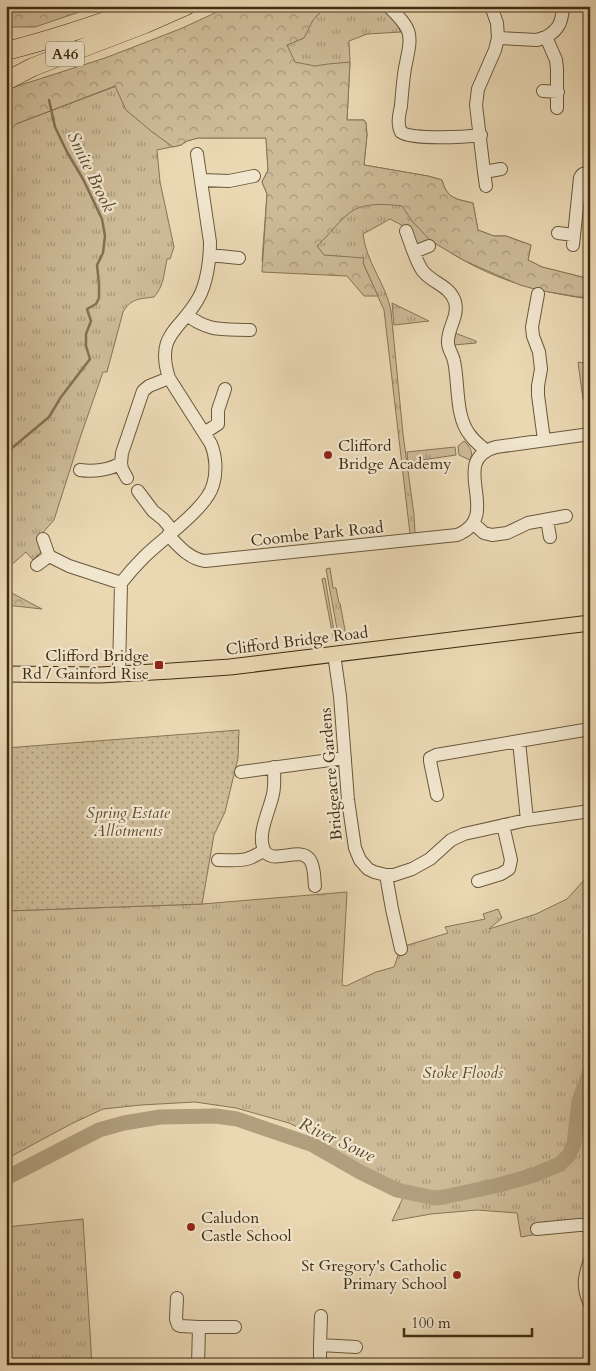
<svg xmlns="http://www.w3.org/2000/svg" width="596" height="1371" font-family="Cardo,serif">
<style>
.grass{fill:url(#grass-tufts);stroke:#867456}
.forest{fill:url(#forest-crowns);stroke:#867456}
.garden{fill:url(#garden-dots);stroke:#867456}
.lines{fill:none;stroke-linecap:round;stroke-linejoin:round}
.stream{stroke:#837153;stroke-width:2.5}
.river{stroke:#b09e7d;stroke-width:15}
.minor-casing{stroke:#6a583b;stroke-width:14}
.major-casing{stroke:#402d13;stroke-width:17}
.highway-casing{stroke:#402d13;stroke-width:19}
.minor{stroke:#f1e6ce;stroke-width:12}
.major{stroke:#ead8b3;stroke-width:15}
.highway{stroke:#ead8b3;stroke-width:18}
.poi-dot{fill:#8f2418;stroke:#f1e6ce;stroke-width:2}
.labels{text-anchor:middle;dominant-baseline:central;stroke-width:4.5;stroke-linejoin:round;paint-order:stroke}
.shield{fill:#f1e6ce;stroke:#75644b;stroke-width:1}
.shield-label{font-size:15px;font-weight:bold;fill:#402d13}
.poi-label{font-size:16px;fill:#402d13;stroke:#f1e6ce;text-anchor:start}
.street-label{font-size:16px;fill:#402d13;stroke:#f1e6ce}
.park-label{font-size:16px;font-style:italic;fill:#5c492e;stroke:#f1e6ce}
.water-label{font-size:18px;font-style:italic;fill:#5c492e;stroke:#f1e6ce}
</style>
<defs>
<pattern id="grass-tufts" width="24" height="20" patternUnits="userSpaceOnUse" patternTransform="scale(1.25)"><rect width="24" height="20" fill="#cdbb98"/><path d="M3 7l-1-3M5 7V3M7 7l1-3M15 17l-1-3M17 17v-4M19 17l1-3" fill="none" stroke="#a8987b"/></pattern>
<pattern id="forest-crowns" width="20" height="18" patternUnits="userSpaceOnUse" patternTransform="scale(1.25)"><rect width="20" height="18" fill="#cdbb98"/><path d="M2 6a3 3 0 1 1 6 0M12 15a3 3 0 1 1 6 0" fill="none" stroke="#a8987b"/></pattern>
<pattern id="garden-dots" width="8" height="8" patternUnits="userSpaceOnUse" patternTransform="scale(1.25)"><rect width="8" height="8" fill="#cdbb98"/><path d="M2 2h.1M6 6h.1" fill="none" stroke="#a8987b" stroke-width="1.8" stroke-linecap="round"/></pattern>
</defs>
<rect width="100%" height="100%" fill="#ead8b3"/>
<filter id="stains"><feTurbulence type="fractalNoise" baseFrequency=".004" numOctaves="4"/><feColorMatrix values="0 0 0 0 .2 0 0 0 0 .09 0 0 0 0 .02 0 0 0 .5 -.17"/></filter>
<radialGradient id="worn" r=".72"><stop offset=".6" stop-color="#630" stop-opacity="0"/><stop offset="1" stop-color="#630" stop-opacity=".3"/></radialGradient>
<!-- grass -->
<path class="grass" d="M276 6H379L394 20 401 32 367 34 349 41 350 62 347 120H364L366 123 367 135 364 165 428 176 442 180C447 199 456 199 473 203L478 230 494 236H506L531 245 528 260 542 267 590 279V299C546 293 504 283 465 261 453 255 443 247 431 241L417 245 407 228 390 219 363 234C366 262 386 284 391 311L403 434 414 515 415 533 410 534 384 310 363 263 262 261 267 194 262 182 268 170 266 138H198L187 141 181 145 157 150 160 182 174 247 170 259H167C164 273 164 286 154 297 140 299 131 298 123 312L107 372H103L81 435 54 520 40 536 41 552 33 560 26 552 9 567 6 566V134L16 124 193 57Z
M392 303 429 321 394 325Z
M455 333 476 341V343L454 345Z
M578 362 590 364V398L583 399Z
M464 441C470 447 474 452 470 460L459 455 458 446Z
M455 447 456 455 408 462 407 452Z
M330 568 333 588H336L339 603H340L347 641 340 642 339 640 326 569Z
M325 578 336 643 334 642 322 579Z
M590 877V1221L538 1224V1234L521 1237 517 1213 477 1210 431 1214 392 1221 408 1187C377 1181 351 1163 324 1147L325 1140 289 1123 236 1108 195 1102 141 1105 103 1109 71 1124 6 1159V911L202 904 347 892 342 985 346 986 376 972 394 967 401 947 448 933 445 927 485 919 483 914 498 909 502 918 489 929 536 914 567 899 586 878Z
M83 1219 92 1365H6V1227Z"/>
<!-- forest -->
<path class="forest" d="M6 6H97L35 27H6Z
M230 6H327L313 20 304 38 287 45 295 62 315 66 328 64 350 62 347 120H364L366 123 367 135 364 165 428 176 442 180C447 199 456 199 473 203L478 230 494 236H506L531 245 528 260 542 267 590 279V299L538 290 520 285 465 261 431 241 412 221 402 206C385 204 362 202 348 214 337 223 328 236 317 246L324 255 364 258 363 263 378 296H364L347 276 262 272 267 194 262 182 268 170 266 138H198L187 141 181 145 173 147 151 131 126 110 115 86 16 124 6 134V91L8 89 105 58 180 29Z
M6 590 42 609 6 605Z"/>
<!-- garden -->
<path class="garden" d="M239 730 238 758 225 812 214 835 202 904 6 911V748Z"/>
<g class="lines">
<!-- stream -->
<path class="stream" d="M6 453 49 417 61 397 90 359 86 346V334L91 321 87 309 96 304 99 298V284L97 265 103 253 105 236 102 219 83 179 67 152 55 127 49 100"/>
<!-- river -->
<path class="river" d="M6 1178 99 1130 124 1123 160 1117 216 1116 237 1119 313 1145 360 1172 397 1190 434 1198 444 1197 499 1185 534 1175 560 1164 569 1155 574 1144 579 1101 590 1071"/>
<!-- minor casing -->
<g class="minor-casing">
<path id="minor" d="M388 6C414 31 412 34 405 68 403 80 402 93 401 106 399 115 397 124 401 132 412 140 465 137 481 135
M491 6 497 23 498 38 495 50 478 89 476 105 484 172 501 169
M498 38 537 40 546 37
M543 91 558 92
M557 108V69L556 60 546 37C560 29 562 21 563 6
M484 172 486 186
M202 180 229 181 254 176
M406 231C411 244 415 259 422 270 431 283 450 285 455 302 459 317 447 328 448 343 448 349 453 355 454 361 459 383 455 417 470 435 474 441 481 446 486 451
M558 233 574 235
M573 245 580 178C582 173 585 173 590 173
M414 252 429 246
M210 255 239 258
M538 294 532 327 533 336 539 352 541 369 538 386V395L544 440
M187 315C209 332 223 329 250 330
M204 433 218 424V410L225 389
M121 463 122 469 127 478
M80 470C93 472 110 470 121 463L122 453 143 391 149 386 169 378
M138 491 153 511 163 519 173 531
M547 520 550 537
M473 523 484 533 492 535 507 533 528 523 566 516
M168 535C179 546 189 559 205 561L457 535C505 516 446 461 496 447L590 434
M43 539 49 556 69 566 121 583
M37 565 49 556
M334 654 340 696 348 800 355 848 360 860 368 869 374 872 386 875H394L412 869 430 859 451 840 464 834 527 820 590 811
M119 673 121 583C128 574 136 565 144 557 162 539 207 508 213 485 217 472 216 456 211 444L169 378C155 334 180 331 198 299 207 284 210 259 210 242L197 154
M519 741 527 820
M274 767C274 776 275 785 273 794 270 809 258 832 263 847 269 869 300 844 310 860 315 867 314 879 315 886
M241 772 345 758
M437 795 430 761V758L436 755 590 729
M218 860C238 860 247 863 264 850
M386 875 392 909 401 949
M478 881 501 874 509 869 511 860 503 825
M537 1229 579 1225H584L590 1228
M590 1260C584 1277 582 1287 590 1304
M177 1298 176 1319 178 1325 181 1326 199 1327
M320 1345 321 1316
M198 1365 199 1327H235
M320 1365V1345L356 1347"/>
</g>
<!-- major casing -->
<g class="major-casing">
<path id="major" d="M6 674 100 675 171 671 230 667 590 623"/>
</g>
<!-- highway casing -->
<g class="highway-casing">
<path id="highway" d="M6 51C54 39 101 23 147 6
M6 81 33 67 145 24 186 6"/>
</g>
<!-- minor -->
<use href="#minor" class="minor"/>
<!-- major -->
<use href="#major" class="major"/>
<!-- highway -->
<use href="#highway" class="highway"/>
</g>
<!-- markers -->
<g class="poi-dot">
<circle cx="328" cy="455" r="5"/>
<rect x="154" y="660" width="10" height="10" rx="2.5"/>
<circle cx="191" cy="1227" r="5"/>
<circle cx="457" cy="1275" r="5"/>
</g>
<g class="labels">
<!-- shield labels -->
<rect class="shield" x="46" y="41.5" width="38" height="25" rx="4"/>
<g class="shield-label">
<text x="65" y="54">A46</text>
</g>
<!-- poi labels -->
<g class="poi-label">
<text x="338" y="446">Clifford<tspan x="338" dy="18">Bridge Academy</tspan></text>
<text x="149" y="656" text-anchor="end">Clifford Bridge<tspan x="149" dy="18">Rd / Gainford Rise</tspan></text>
<text x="201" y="1218">Caludon<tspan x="201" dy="18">Castle School</tspan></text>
<text x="447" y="1266" text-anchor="end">St Gregory's Catholic<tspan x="447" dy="18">Primary School</tspan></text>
</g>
<!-- street labels -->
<g class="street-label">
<text transform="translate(317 534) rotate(-6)">Coombe Park Road</text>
<text transform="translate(297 641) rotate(-7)">Clifford Bridge Road</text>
<text transform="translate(331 774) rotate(-95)">Bridgeacre Gardens</text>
</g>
<!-- park labels -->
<g class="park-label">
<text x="128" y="813">Spring Estate<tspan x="128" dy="18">Allotments</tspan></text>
<text x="463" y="1073">Stoke Floods</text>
</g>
<!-- water labels -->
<g class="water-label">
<text transform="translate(91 172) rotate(64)">Smite Brook</text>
<text transform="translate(337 1140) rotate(25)">River Sowe</text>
</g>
</g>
<!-- margin -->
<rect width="596" height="1371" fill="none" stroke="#ead8b3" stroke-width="25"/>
<rect x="8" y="8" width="581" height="1356" fill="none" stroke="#402d13" stroke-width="2.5"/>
<rect x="12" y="12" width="571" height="1346" fill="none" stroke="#402d13"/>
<!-- scale -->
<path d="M404 1328v8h128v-8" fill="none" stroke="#402d13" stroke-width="2.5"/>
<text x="411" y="1328" font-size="15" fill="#402d13" stroke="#f1e6ce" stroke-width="4" paint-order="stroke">100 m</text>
<rect width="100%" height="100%" filter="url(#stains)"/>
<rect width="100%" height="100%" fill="url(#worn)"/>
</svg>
